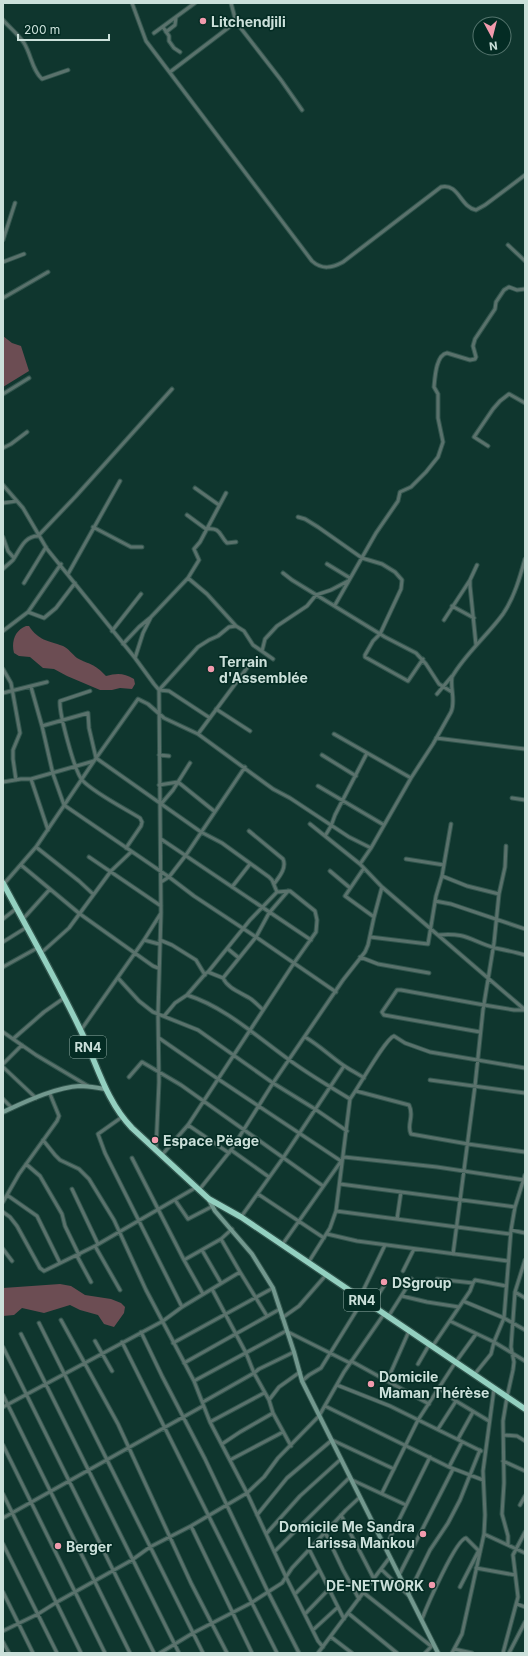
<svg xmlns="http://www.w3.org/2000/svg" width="528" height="1656" font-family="Inter,sans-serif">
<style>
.green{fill:#6c4d53}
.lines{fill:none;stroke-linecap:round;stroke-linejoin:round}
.street-casing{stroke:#31554d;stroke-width:5}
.secondary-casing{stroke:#31554d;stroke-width:6}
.highway-casing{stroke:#31554d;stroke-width:8}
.street{stroke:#5a726c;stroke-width:3}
.secondary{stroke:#72988e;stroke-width:4}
.highway{stroke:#93d0c0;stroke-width:5.5}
.poi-dot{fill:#f29aad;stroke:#042c24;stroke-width:1.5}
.labels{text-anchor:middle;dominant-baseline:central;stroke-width:3;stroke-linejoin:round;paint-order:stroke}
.shield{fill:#042c24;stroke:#8faaa3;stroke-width:1}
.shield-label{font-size:13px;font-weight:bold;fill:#cbe0da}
.poi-label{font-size:14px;font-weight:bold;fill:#cbe0da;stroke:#042c24;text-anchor:start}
</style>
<rect width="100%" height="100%" fill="#0f362e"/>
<!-- green -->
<path class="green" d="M3 336 12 343 21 346 29 371 3 387Z
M26 626H29C39 641 47 640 63 646 69 649 72 654 77 658 90 665 94 663 106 676 117 673 124 673 134 679L135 684 132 689 120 688 112 690H100L67 676 54 669 43 668 30 657 19 656 14 653C11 642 15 630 26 626Z
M60 1284 71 1286 85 1295 111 1299 121 1303 125 1307 124 1313 114 1327 104 1324 98 1315 80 1310 70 1305 44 1313 22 1308 14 1315 3 1316V1288Z"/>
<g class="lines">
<!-- street casing -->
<g class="street-casing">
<path id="street" d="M132 3 146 41 312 261C322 270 332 268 343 262L441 187C459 183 460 207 476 210L485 205 525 175
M231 3 236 22 281 80 302 110
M3 20C10 28 18 34 24 43 31 54 32 70 42 79L68 70
M163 27 169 36V41L174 48 180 52
M166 32 175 25 176 17
M154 33 195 3
M170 72 236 22
M3 240 15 203
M508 245 525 261
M3 262 24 254
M3 298 48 272
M3 394 29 378
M488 446 474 437 493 409 500 401 509 394 525 403
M3 448 11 444 27 432
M3 485 23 508 47 549 135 658 154 684 159 690 169 691 210 718
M195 488 219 505
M3 503 17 501
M187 515 206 529C221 527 219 535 227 543L236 542
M298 517 305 519 318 527 362 558 382 564 395 572 402 580 401 589 380 634 373 641 365 655V657L408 681 423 659
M93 527 131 547H142
M3 537 8 551 14 558
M327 564 350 578
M3 569C6 566 10 563 13 560 20 550 24 536 38 536L76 496 172 389
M283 573 292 580 385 637 416 653 426 664 439 684 452 692
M68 574 120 481
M188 578 207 594 236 626
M24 583 46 547
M335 605 376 533 398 501 400 492 411 487 426 472 438 457 443 442 438 418V394L434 387C435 377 436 355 447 353L470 360 475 359 476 357 473 346 475 339 495 309 496 302 504 290 509 287 517 290 525 289
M452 606 474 618
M28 612 44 618 56 608 75 583
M444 620 470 580
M3 631 28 612 61 564
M112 631 141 594
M123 644 139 627 150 618
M476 645 470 586V580L477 565
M262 651 265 639 277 626 307 606 316 595 331 590 348 581
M135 658 143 633 151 617 188 578 199 560 194 549 200 542 226 493
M3 669 11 683 20 733 13 750V759L16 780
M31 687 42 726 53 774 64 805 169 877 194 896 256 937 269 913 288 891
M90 691 60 701C59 713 75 774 83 781 96 794 124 808 140 818L142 822 141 826 126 848
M3 693 47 682
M437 694 452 676
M216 709 250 731
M42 726 88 713 89 728 96 758 201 832 222 843 269 877 272 880 277 892 290 891 315 911 317 920 316 932 294 963 188 1125 161 1156
M198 734 247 668
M334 734 411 778
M436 738 525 749
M159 755 169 756
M322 755 356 776
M31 779 48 830
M3 782 21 779H31L94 761
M159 785 178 782 214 811
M318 786 384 825
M512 798 525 800
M161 804 173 790 190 763
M310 824 325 836
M249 831 283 859C287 868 279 877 274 884
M161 839 311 940
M36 847 79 881 93 894
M89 857 161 906
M406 859 444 865
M360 864 325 836 331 826 335 815 367 753
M21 865 80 914 153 966 158 968
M364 868 345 896 374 917
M330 871 349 887
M442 876 467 886 499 894
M161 882 169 877 186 855 245 767
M3 885 36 847 94 761 138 699 148 704 164 718 198 734 273 789 290 798 349 837 371 848
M232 887 250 864
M382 887 524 1009
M435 901 451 904 525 929
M3 919 17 908
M23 919 50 889
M438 935C466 932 471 941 495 948 505 950 515 952 525 955
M370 937 428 944 436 896 442 876 451 824
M144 940 159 944
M160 940 172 945 196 960 205 975
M3 942 27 927
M228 949 239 958
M41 953 69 928 111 871 131 852
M360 957 378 964 429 973
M3 967 39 947
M208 972 250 920 277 892
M118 978 139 1001 153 1012 198 1030 273 1083 315 1109 347 1131
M223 978C228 989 242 993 251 999 255 1002 259 1006 263 1010
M187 995C225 1007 256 1036 288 1059 308 1074 329 1086 350 1099
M165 1015 175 1003 187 995 206 973 208 972 223 978 256 937 336 992
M81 1030 144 940 161 913
M3 1032 36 1055 88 1086
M480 1032 384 1015 382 1012 397 990H401L484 1005 514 1010H524
M305 1037C319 1045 330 1056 343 1065 350 1070 357 1073 364 1078
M159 1038 218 1079 341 1161
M13 1039 44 1012 64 998
M3 1064 22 1045
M3 1067 36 1098
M129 1077 142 1062 181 1085 323 1186
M430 1080 525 1093
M356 1091 409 1105C415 1116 406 1125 411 1134L468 1144 525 1152
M3 1099 12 1108
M122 1117 98 1134 105 1153 182 1307 240 1272 221 1239 232 1229
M188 1125 229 1153
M43 1140 55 1155 60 1160 79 1169 89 1179 114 1220 146 1290 194 1381 210 1422 247 1493 286 1577 318 1641 323 1647
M156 1149 159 1082 158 1014 161 913 159 690 198 647 209 640 218 636 229 627 236 626 244 631 253 645 273 659
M231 1150 269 1177
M132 1158 184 1260 221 1239
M26 1164 40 1176 62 1214 65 1226 79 1255
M340 1184 515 1207
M72 1189 98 1244
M199 1190 231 1150 273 1083 343 980 365 952 368 945 374 917 382 887 360 864 371 848 411 778 433 744 451 712C456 701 450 689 452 677 465 654 487 636 503 614 514 598 520 577 525 559
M258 1194 324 1238
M7 1195 37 1216 60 1263
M175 1200 188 1219 213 1206
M3 1202 19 1174 57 1121 59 1116 50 1094
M336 1211 510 1234
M3 1212 10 1217 17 1226 40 1268 44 1271 95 1246 195 1188
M241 1217 283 1158 344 1066
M397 1219 401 1192
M511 1230 525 1233
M327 1234 357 1241 508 1261
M282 1245 344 1157 437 1167 524 1180
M95 1246 120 1290
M3 1249 12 1261
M202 1250 221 1283
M453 1254 475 1086 483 1010 494 943 499 894 505 867 506 846
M77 1256 91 1282
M184 1260 203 1294
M308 1263 330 1228 336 1211 350 1099C359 1087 385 1039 394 1036L405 1043 430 1052 525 1068
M403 1271 414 1249
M240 1272 267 1316
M437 1279 473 1283 475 1280 506 1286
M212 1289 246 1353 254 1373 269 1400 273 1413 291 1446
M515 1292 525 1298
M402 1296 427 1302 459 1307
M360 1297 385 1245
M463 1301 504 1318 525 1330
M371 1306 384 1286
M388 1317 412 1279
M282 1318 299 1306 326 1275
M61 1320 118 1424 191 1583 227 1653
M450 1321 494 1342 525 1361
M39 1323 203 1653
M141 1332 162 1376 205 1459 268 1592 299 1653
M21 1334 179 1653
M95 1341 112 1371
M122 1342 277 1653
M173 1343 273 1288
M3 1347 154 1653
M432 1347 470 1291 473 1283
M351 1361 429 1404
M184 1363 280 1309
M418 1364 429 1345
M474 1375 491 1354 494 1342 504 1318 511 1230 515 1207 525 1175
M194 1381 286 1331 350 1363
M302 1381 309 1375 321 1368 363 1300
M387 1381 409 1331
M337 1385 390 1406 481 1451
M439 1388 456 1401 489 1421
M3 1395 130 1653
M269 1400 279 1387 300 1372
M203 1402 254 1373 259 1369 294 1352
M325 1406 449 1467 483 1480
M3 1407 163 1321 182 1307
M210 1422 264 1393
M438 1429 456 1401
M504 1435 517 1436 525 1441
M458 1439 473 1412
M222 1444 240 1432 273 1413
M3 1445 105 1653
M230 1460 283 1432
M503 1461 525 1471
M449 1467 462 1442
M352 1480 406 1505
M382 1493 418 1420 455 1363 476 1334
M3 1494 81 1653
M520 1505 525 1496
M257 1515 287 1478 332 1440 394 1469
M341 1515 374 1579
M3 1518 203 1406
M191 1526 252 1653
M325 1532 343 1570 359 1599
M266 1534 300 1496 341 1459
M484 1534 525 1553
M3 1544 57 1653
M508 1545V1536L502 1514 504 1483 503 1421 507 1397 513 1370 514 1362 511 1347 515 1292 525 1260
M386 1546 430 1457
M309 1549 344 1619
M275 1551 350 1477
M476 1568 515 1575
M381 1569 408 1595 430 1550 448 1523 460 1500 480 1450
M399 1575 453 1469
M460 1587 479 1550
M3 1592 33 1653
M364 1593 431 1646
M295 1594 319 1570
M517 1604 525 1607
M348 1613 397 1653
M305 1614 329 1589
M422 1619C427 1606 456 1539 466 1538L480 1552
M313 1630 338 1607
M3 1631 38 1614 57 1602 132 1560 150 1547 191 1526 247 1493 264 1477 278 1458 319 1416 344 1372 384 1314
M331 1637 352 1653
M3 1642 9 1653
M454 1649 472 1653
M160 1653 193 1633 251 1603 282 1583 292 1568 346 1510 360 1497
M318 1653 390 1557
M425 1653 433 1645
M452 1653 462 1634 484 1534 485 1515 483 1471 494 1389
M503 1653 518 1597 513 1555 525 1532
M509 1653 525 1622"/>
</g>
<!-- secondary casing -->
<g class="secondary-casing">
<path id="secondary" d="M3 1112C25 1102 56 1087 80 1086 89 1086 97 1088 105 1089
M209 1200 215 1211 252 1254 273 1288 294 1352 302 1381 438 1653"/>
</g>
<!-- highway casing -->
<g class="highway-casing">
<path id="highway" d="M3 883C29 932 56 979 80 1029 97 1063 105 1100 132 1128L209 1199 241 1217 525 1409"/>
</g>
<!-- street -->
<use href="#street" class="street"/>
<!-- secondary -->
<use href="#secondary" class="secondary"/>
<!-- highway -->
<use href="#highway" class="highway"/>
</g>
<!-- markers -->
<g class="poi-dot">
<circle cx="203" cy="21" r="4"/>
<circle cx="211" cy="669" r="4"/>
<circle cx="155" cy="1140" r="4"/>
<circle cx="384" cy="1282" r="4"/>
<circle cx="371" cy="1384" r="4"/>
<circle cx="423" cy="1534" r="4"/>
<circle cx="58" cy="1546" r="4"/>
<circle cx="432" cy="1585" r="4"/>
</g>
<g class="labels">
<!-- shield labels -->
<g class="shield">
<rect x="70" y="1036" width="36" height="22" rx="3"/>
<rect x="344" y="1289" width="36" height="22" rx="3"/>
</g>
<g class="shield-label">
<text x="88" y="1047">RN4</text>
<text x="362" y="1300">RN4</text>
</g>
<!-- poi labels -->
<g class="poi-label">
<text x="211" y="21">Litchendjili</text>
<text x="219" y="661">Terrain<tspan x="219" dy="16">d'Assemblée</tspan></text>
<text x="163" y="1140">Espace Pëage</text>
<text x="392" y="1282">DSgroup</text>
<text x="379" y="1376">Domicile<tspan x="379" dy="16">Maman Thérèse</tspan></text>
<text x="415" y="1526" text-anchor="end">Domicile Me Sandra<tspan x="415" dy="16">Larissa Mankou</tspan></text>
<text x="66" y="1546">Berger</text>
<text x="424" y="1585" text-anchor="end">DE-NETWORK</text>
</g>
</g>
<!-- border -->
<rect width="528" height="1656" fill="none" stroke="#cbe0da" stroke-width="8"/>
<!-- north arrow -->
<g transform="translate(492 36) rotate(173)"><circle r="19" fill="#042c24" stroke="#54746d"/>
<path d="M0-3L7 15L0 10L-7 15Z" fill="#f29aad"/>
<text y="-6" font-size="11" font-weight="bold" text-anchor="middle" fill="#cbe0da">N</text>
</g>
<!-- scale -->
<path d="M18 34v6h91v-6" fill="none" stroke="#cbe0da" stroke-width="2"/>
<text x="24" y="34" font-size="12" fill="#cbe0da" stroke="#042c24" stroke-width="3" paint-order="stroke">200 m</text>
</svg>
